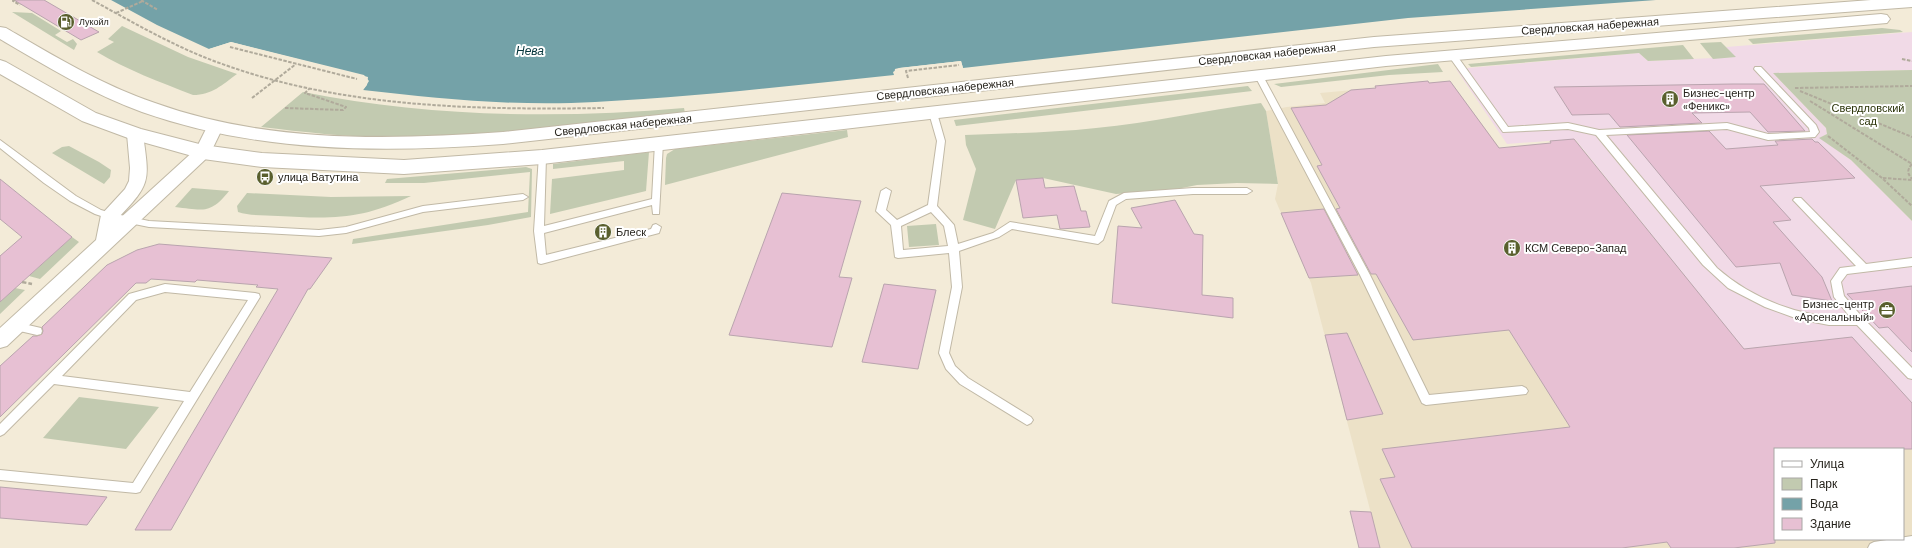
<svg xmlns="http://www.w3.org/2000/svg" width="1912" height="548" font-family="'DM Sans',sans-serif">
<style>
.commercial{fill:#f1dae7}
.built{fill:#ece1c7;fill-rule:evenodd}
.green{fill:#c2cab0}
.water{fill:#74a2a8}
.pier{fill:#f3ebd8}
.building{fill:#e7c0d3;stroke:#b9a4ae}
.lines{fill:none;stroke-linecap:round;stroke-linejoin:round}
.lane-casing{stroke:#c1b9a6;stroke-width:2}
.street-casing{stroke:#c1b9a6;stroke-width:2}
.primary-casing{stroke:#c1b9a6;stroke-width:2}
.path-far1{stroke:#b0aa9b;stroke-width:2;stroke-dasharray:3.5 1.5;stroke-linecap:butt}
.path{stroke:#b0aa9b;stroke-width:2.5;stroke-dasharray:4.5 2;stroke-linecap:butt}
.lane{fill:#fff;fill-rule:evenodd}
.street{fill:#fff;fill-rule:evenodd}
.primary{fill:#fff;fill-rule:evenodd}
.labels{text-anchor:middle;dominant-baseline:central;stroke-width:4;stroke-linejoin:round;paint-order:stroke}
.far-poi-label{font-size:9px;fill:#27241d;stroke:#fff;text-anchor:start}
.street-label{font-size:11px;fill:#27241d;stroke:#fff}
.poi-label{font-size:11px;fill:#27241d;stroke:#fff;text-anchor:start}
.park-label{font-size:11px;fill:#2a3308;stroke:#fff}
.water-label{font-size:12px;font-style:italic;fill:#05343a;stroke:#fff}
</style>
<rect width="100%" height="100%" fill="#f3ebd8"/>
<!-- commercial -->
<path class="commercial" d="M1912 32V70L1773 73 1826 128 1827 134 1820 138 1851 160 1912 221V403L1744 349 1575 139 1507 144 1456 69 1639 53 1648 61 1735 57 1726 47Z"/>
<!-- built -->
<path class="built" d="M1428 81 1429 83 1450 81 1508 159 1551 143 1550 141 1574 139 1744 349 1852 337 1912 403V548H1380L1311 283 1275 199 1278 184 1266 111 1287 107 1325 103 1320 93 1375 88V86ZM1775 449H1903V539H1775Z"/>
<!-- green -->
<path class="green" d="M12 12 32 13 61 31 55 35 67 42 73 39 77 44 74 50Z
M122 26 188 57 237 74C222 85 212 95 193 95 160 82 127 70 97 52L114 42 108 39Z
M1882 28 1900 30 1903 32 1753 44 1748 39Z
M1721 42 1736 57 1713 59 1700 43Z
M1683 45 1694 59 1648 61 1639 53 1471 67 1468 64Z
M1438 64 1443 72 1389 75 1281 87 1274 84Z
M1912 70V221L1851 160 1819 138 1827 134 1826 128 1773 73Z
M1248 86 1252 91 956 126 954 120Z
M303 92C428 117 557 119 684 108L685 113C587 124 487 138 388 137 346 137 303 132 261 127Z
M1261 103 1266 111 1278 184 1237 183 1197 185 1172 190 1116 194 1043 178 1016 180 995 229 963 220 976 169 966 145 965 135C1008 133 1052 133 1096 128 1151 123 1205 110 1261 103Z
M847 130 848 137 665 185 666 158 667 154 675 149Z
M69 146 99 162 111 170 110 177 104 184 52 153 62 147Z
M649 152 646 191 550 214 552 179 624 170V161L553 169V164Z
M526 167 532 169 531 217 488 225 352 244 353 239 528 212 530 172 424 183H385L387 179Z
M192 188 229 191C210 215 203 210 175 207Z
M247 193 331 197 411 196C361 220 331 219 278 216 265 215 250 216 238 212L237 206Z
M936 224 939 245 909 247 907 226Z
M72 237 79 242 40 279 29 276Z
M15 288 25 290 0 314V302Z
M79 397 159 407 126 449 43 438Z"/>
<!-- water -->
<path class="water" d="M111 0H1656L1408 18 963 68 961 61 900 68 893 72 894 75C786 86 679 99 571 103 502 105 432 98 363 90L367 85 368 77 231 42 209 49 157 25Z"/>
<!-- pier -->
<path class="pier" d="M231 42 364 75 369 81 363 90H361L367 81 363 77 236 44 225 45 212 50 209 49Z
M961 61 963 68H961L960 64 931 66 900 70 894 75 895 69 899 68Z"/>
<!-- building -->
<path class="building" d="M14 0H44L99 32 81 40Z
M1428 81 1429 83 1450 81 1499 148 1551 143 1550 141 1574 139 1744 349 1852 337 1912 403V449H1775V543L1734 548H1671L1667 542 1622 548H1412L1380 479 1395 477 1382 449 1570 427 1509 330 1413 340 1376 274H1371L1336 209 1340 208 1317 166 1322 165 1291 108 1326 105 1351 90 1376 88 1375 86Z
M1733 84H1764L1805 131 1768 132 1750 112 1692 113 1702 123 1620 127 1609 114 1572 115 1554 87Z
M1709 131 1726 149 1778 145 1775 141 1812 139 1815 142H1818L1855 178 1760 186 1791 220 1773 222 1822 277 1832 301 1792 295 1780 263 1736 267 1627 135Z
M1043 178 1045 188 1074 186 1081 211H1086L1090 227 1060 229 1057 215 1023 218 1016 180Z
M0 179 72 237 0 302V256L22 237 0 219Z
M782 193 861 201 839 277 852 278 832 347 729 335Z
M1175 200 1194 234 1203 235 1202 295 1233 298V318L1112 303 1118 226 1142 228 1131 208Z
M1324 209 1358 275 1309 278 1281 213Z
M159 244 332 258 310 289H308L171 530H135L278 289 256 287 258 285 197 280 195 282 151 279 146 283H136L0 417V366L33 336H37L42 334 43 331 42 327 107 265 137 250Z
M884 284 936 290 918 369 862 362Z
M1912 286V352L1888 327 1879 328 1847 294Z
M1347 333 1383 414 1347 420 1325 335Z
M0 487 107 497 87 525 0 518Z
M1350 511 1371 512 1380 548H1359Z"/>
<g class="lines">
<!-- lane casing -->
<g class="lane-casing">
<path id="lane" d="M1449 53H1455L1508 127 1568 123 1599 130 1727 123 1768 134 1810 132 1809 128 1754 69 1755 67H1761L1816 125 1819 132 1815 137 1768 140 1727 129 1606 135 1717 268C1752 299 1803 319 1850 317L1834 297 1831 281 1840 268 1856 266 1795 202 1793 200 1795 198H1801L1866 264 1912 258V266L1847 274 1841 282 1844 296 1863 318 1912 368V379L1908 378 1857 325H1829L1798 319 1765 307 1728 288 1703 265 1596 135 1568 129 1503 132 1448 55Z
M1259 73 1263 76 1370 275 1429 395 1522 386 1526 388 1528 391 1526 394 1426 405 1422 403 1360 275 1255 76Z
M933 110 937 113 945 141 937 206 954 225 958 244 993 233 1010 222 1095 236 1109 201 1124 193 1193 188H1247L1252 191 1247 194H1193L1126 199 1116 205 1103 240 1098 244 1012 229 999 237 959 251 962 287 949 353 955 366 968 378 1031 417 1033 420 1031 423 1027 425 960 384 946 369 939 353 952 287 949 253 898 258 895 257 891 225 876 211 881 191 886 188 891 191 886 210 897 220 928 205 937 141 929 113ZM931 212 944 226 948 246 903 250 901 226Z
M0 140 76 196 101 210 111 213 149 221 319 230 346 227 423 206 523 194 528 197 523 200 423 212 346 233 319 236 149 227 110 219 95 214 70 201 44 183 0 148Z
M659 140 663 143 659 214H653L652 205 544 233 546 255 651 229 653 225 656 224 661 227 659 233 541 264 538 263 534 231 539 155H545L546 157 544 226 652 199 655 143Z
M165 284 255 293 259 294 260 297 140 492 136 493 0 480V470L133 483 184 401 54 384 4 434 0 436V424L129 294ZM165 292 248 300 190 392 62 376 136 300Z
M15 322 41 328 42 331 41 334 37 335 11 329 10 326 11 323Z
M1912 536V548H1868L1870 544 1874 542Z"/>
</g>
<!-- street casing -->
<g class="street-casing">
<path id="street" d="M215 122 221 123 223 127 209 156 7 346 0 348V328L96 240 101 215 125 189 129 181 130 168 127 134 129 130 135 129 141 130 143 134C149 180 152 183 119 217L118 220 196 149 209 123Z"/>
</g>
<!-- primary casing -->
<g class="primary-casing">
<path id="primary" d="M1871 0H1912V7L1374 47 503 144C382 153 258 153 142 112 92 94 46 66 0 39V27L6 28C54 56 102 85 155 103 266 143 387 140 503 132L1374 37Z
M1881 14 1887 15 1890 19 1887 23 1386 66 542 164 404 174 262 167 203 159 128 138 82 121 0 74V60L6 62 96 113 141 129 203 145 262 153 404 160 542 150 1386 56Z"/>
</g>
<!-- path-far1 -->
<path class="path-far1" d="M15 0 13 1 20 5
M92 0C136 24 180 50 228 66 347 108 479 110 604 108
M141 0 158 10
M116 13 143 1
M230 47 357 79
M1902 59 1912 61
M908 78 906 71 959 65
M1795 88 1912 86
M1800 91 1912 137
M252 98 296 64
M1810 101 1912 164
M285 108 343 110 346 107 305 93 309 89
M1828 136 1882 178 1912 206
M1912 164C1907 170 1907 173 1912 179
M1883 178 1912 180"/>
<!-- path -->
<path class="path" d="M22 282 32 284"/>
<!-- lane -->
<use href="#lane" class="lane"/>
<!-- street -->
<use href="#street" class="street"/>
<!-- primary -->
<use href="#primary" class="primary"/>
</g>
<!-- icons -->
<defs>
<g id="fuel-disc" transform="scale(0.9)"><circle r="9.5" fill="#595f2d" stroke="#fff"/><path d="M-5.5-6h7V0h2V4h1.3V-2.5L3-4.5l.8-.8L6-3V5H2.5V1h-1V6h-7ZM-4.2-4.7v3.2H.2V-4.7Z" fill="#fff"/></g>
<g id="building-disc" transform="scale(0.9)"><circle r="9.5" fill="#595f2d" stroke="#fff"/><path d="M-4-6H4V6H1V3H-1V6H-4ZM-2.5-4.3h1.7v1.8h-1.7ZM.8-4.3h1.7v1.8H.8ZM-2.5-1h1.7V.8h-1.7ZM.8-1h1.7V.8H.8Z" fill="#fff"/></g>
<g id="bus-disc" transform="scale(0.9)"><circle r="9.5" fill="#595f2d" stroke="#fff"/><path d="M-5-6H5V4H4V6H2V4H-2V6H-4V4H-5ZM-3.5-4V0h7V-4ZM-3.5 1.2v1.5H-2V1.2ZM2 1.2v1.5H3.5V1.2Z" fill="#fff"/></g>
<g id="office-disc" transform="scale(0.9)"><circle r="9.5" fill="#595f2d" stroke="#fff"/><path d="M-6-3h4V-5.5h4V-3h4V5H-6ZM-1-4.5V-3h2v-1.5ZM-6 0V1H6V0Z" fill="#fff"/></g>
</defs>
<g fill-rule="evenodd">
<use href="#fuel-disc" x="66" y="22"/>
<use href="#building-disc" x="1670" y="99"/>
<use href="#bus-disc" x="265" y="177"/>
<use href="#building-disc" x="603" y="232"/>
<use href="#building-disc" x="1512" y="248"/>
<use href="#office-disc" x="1887" y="310"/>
</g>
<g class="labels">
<!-- far-poi labels -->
<g class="far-poi-label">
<text x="79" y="22">Лукойл</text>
</g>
<!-- street labels -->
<g class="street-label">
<text transform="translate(1590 26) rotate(-4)">Свердловская набережная</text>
<text transform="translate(1267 54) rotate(-6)">Свердловская набережная</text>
<text transform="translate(945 89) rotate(-6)">Свердловская набережная</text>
<text transform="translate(623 125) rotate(-6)">Свердловская набережная</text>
</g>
<!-- poi labels -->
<g class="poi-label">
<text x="1683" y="93">Бизнес-центр<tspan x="1683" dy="13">«Феникс»</tspan></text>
<text x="278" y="177">улица Ватутина</text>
<text x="616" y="232">Блеск</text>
<text x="1525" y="248">КСМ Северо-Запад</text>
<text x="1874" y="304" text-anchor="end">Бизнес-центр<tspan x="1874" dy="13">«Арсенальный»</tspan></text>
</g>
<!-- park labels -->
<g class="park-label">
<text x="1868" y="108">Свердловский<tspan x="1868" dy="13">сад</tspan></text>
</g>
<!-- water labels -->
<g class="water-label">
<text x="530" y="51">Нева</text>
</g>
</g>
<!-- legend -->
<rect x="1774" y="448" width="130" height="92" fill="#ffffff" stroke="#a9a7a5"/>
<rect x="1782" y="461" width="20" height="6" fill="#ffffff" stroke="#a9a7a5"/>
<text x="1810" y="468" font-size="12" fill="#27241d">Улица</text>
<rect x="1782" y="478" width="20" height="12" fill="#c2cab0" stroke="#a9a7a5"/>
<text x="1810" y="488" font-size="12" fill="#27241d">Парк</text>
<rect x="1782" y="498" width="20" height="12" fill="#74a2a8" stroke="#a9a7a5"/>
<text x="1810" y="508" font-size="12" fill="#27241d">Вода</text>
<rect x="1782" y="518" width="20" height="12" fill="#e7c0d3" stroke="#a9a7a5"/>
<text x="1810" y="528" font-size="12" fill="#27241d">Здание</text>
</svg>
